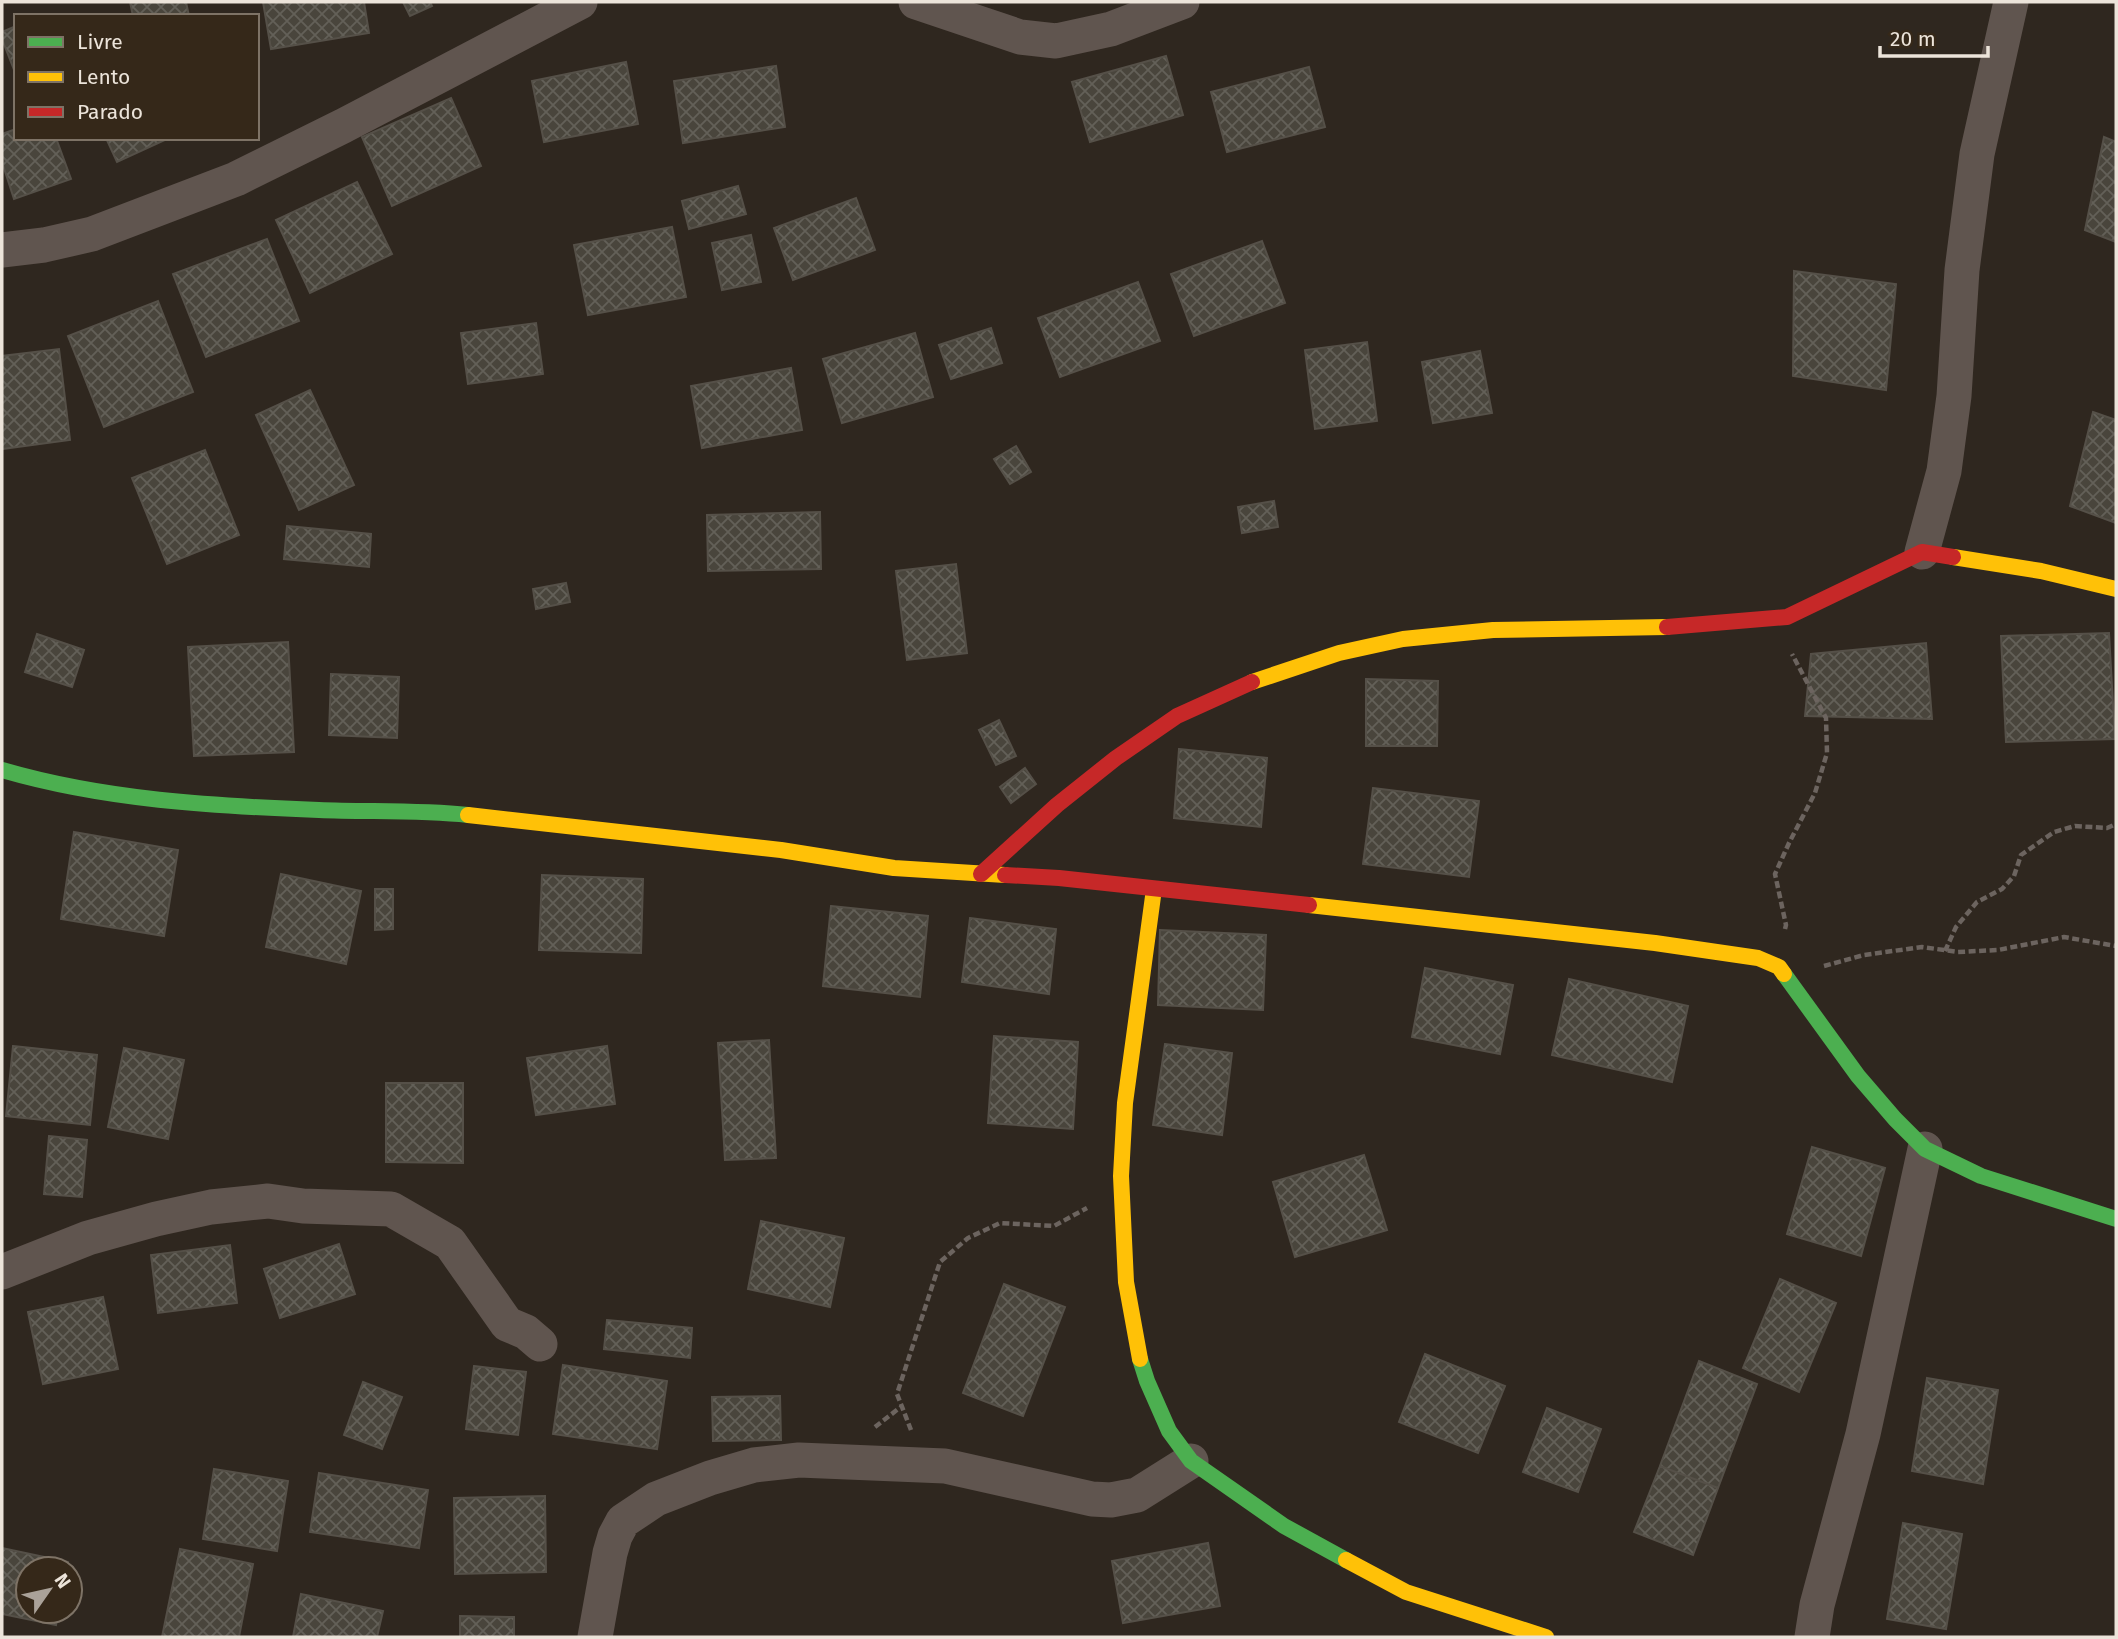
<svg xmlns="http://www.w3.org/2000/svg" width="2118" height="1639" font-family="'Fira Sans',sans-serif">
<style>
.building{fill:url(#building-cross-hatch);stroke:#555048;stroke-width:2}
.lines{fill:none;stroke-linecap:round;stroke-linejoin:round}
.path{stroke:#6c645f;stroke-width:4.5;stroke-dasharray:7 3.5;stroke-linecap:butt}
.street{stroke:#60554f;stroke-width:35}
.fast{stroke:#4caf50;stroke-width:16}
.slow{stroke:#ffc107;stroke-width:16}
.jam{stroke:#c62828;stroke-width:16}
</style>
<defs>
<pattern id="building-cross-hatch" width="8" height="8" patternUnits="userSpaceOnUse" patternTransform="scale(1.75)"><rect width="8" height="8" fill="#49453c"/><path d="M0 0l8 8M0 8l8-8" fill="none" stroke="#636058"/></pattern>
</defs>
<rect width="100%" height="100%" fill="#2f271f"/>
<!-- building -->
<path class="building" d="M130 2H186L189 16H133Z
M263 2H364L369 33 271 49Z
M403 2H430L432 6 410 16Z
M16 26V75L2 39V32Z
M1166 56 1183 115 1090 142 1072 82Z
M626 62 638 124 544 142 532 81Z
M776 66 785 127 683 143 674 81Z
M1309 67 1325 127 1227 152 1211 92Z
M451 98 481 166 392 206 362 137Z
M16 129V138H56L71 179 14 199 2 162V134Z
M2104 137 2116 142V242L2085 230Z
M106 138H169L117 162Z
M357 182 392 254 310 293 276 220Z
M738 186 746 214 689 229 682 201Z
M856 198 875 250 793 280 774 228Z
M672 227 686 297 588 315 574 245Z
M751 235 761 282 722 290 712 243Z
M267 239 299 321 206 357 173 274Z
M1262 241 1285 303 1194 336 1171 274Z
M1794 271 1896 284 1886 390 1793 376Z
M1138 282 1160 341 1060 377 1038 318Z
M158 301 193 392 104 427 68 336Z
M536 323 543 374 468 384 461 333Z
M991 328 1002 363 951 379 939 345Z
M915 333 933 397 842 423 823 359Z
M1367 342 1377 421 1315 429 1305 350Z
M59 349 70 440 2 449V356Z
M1480 351 1492 413 1433 423 1422 362Z
M791 368 802 430 702 448 691 386Z
M310 390 354 485 299 510 256 415Z
M2093 412 2116 420V523L2070 506Z
M1016 446 1031 472 1010 484 994 459Z
M205 450 239 535 167 564 132 478Z
M1274 501 1278 527 1242 533 1238 507Z
M820 512 821 569 708 571 707 515Z
M287 526 371 534 369 567 284 559Z
M956 564 967 653 907 660 896 571Z
M566 583 570 602 536 609 533 589Z
M2109 633 2115 739 2006 742 2001 636Z
M37 634 84 650 72 687 25 672Z
M288 642 294 752 194 756 188 647Z
M1926 643 1932 719 1805 716 1811 654Z
M331 674 399 677 397 738 329 735Z
M1366 679 1438 681 1437 746H1366Z
M999 720 1016 756 996 765 979 730Z
M1179 749 1267 758 1261 827 1174 818Z
M1025 768 1036 784 1011 803 1000 787Z
M1373 788 1479 801 1469 877 1363 864Z
M74 832 178 850 164 936 61 919Z
M281 874 361 891 346 964 266 947Z
M542 875 643 879 641 953 539 950Z
M375 889H393V929L375 930Z
M831 906 928 916 920 997 823 986Z
M970 918 1056 929 1049 994 962 982Z
M1160 930 1266 935 1263 1010 1158 1005Z
M1425 968 1513 985 1500 1054 1412 1037Z
M1569 979 1688 1006 1672 1082 1552 1055Z
M994 1036 1078 1042 1073 1129 988 1123Z
M769 1040 776 1158 725 1160 718 1043Z
M1165 1044 1232 1053 1222 1135 1153 1125Z
M13 1046 97 1055 90 1125 6 1116Z
M607 1046 615 1104 536 1115 527 1058Z
M124 1048 184 1060 168 1139 108 1127Z
M386 1083H463V1163L386 1162Z
M49 1136 87 1140 82 1197 44 1194Z
M1812 1147 1885 1168 1861 1256 1787 1234Z
M1364 1155 1387 1230 1295 1257 1273 1182Z
M761 1221 844 1238 830 1307 748 1289Z
M339 1244 355 1294 280 1318 264 1269Z
M230 1245 237 1303 158 1313 151 1255Z
M1780 1279 1836 1303 1799 1392 1743 1368Z
M1004 1284 1065 1307 1023 1416 963 1393Z
M103 1297 118 1369 43 1384 28 1312Z
M607 1320 692 1328 690 1358 604 1349Z
M1425 1354 1505 1386 1478 1453 1399 1422Z
M1699 1361 1757 1384 1718 1488 1660 1466Z
M563 1365 667 1381 657 1449 553 1434Z
M474 1366 526 1372 518 1435 466 1429Z
M1927 1378 1998 1390 1983 1484 1912 1471Z
M363 1382 402 1397 382 1449 344 1435Z
M780 1396 781 1440 713 1441 712 1397Z
M1547 1408 1601 1429 1578 1492 1523 1472Z
M1660 1466 1718 1488 1693 1555 1634 1532Z
M214 1469 288 1481 277 1551 203 1539Z
M319 1473 428 1490 419 1548 310 1532Z
M545 1496 546 1572 455 1574 454 1498Z
M1903 1523 1962 1534 1946 1629 1887 1619Z
M1208 1543 1220 1606 1123 1623 1112 1561Z
M2 1548 68 1562 67 1569H28V1611H59L56 1625 2 1614Z
M180 1549 253 1564 239 1637H162Z
M301 1594 383 1611 377 1637H293Z
M460 1616 514 1617V1637H460Z"/>
<g class="lines">
<!-- path -->
<path class="path" d="M1785 929 1786 925 1775 874 1789 843 1815 793 1827 753 1826 718 1792 654
M1945 951 1956 927 1977 902 2002 889 2014 876 2021 855 2054 832 2075 826 2107 828 2116 824
M1824 966 1864 955 1922 947 1958 952 1998 950 2064 937 2116 946
M875 1427 902 1406
M911 1430 897 1394 940 1262 968 1238 1000 1223 1054 1226 1087 1208"/>
<!-- street -->
<path class="street" d="M916 2 1020 37 1056 41 1111 29 1182 2
M2 250 44 245 92 234 236 179 343 126 580 2
M1922 552 1944 471 1954 396 1962 270 1977 154 2011 2
M2 1272 88 1238 156 1219 211 1207 268 1201 303 1206 391 1209 450 1243 507 1324 526 1332 540 1344
M595 1637 610 1553 615 1536 623 1521 656 1499 710 1478 754 1465 799 1460 945 1466 1092 1499 1111 1500 1137 1495 1191 1461
M1812 1637 1817 1605 1863 1434 1925 1149"/>
<!-- fast -->
<path class="fast" d="M2 770C105 800 212 806 319 810 369 812 419 810 468 815
M1784 974 1858 1076 1895 1119 1925 1149 1981 1176 2116 1219
M1140 1359 1147 1381 1169 1431 1191 1461 1284 1526 1346 1560"/>
<!-- slow -->
<path class="slow" d="M1953 557 2041 571 2116 589
M1252 682 1339 653 1403 639 1493 630 1667 627
M468 815 781 850 894 868 1005 875
M1309 905 1655 943 1758 958 1779 967 1784 974
M1140 1359 1126 1282 1121 1176 1125 1103 1154 889
M1346 1560 1406 1592 1546 1637"/>
<!-- jam -->
<path class="jam" d="M1667 627 1787 617 1922 552 1953 557
M981 874 1057 805 1116 758 1177 716 1252 682
M1005 875 1059 878 1309 905"/>
</g>
<!-- border -->
<rect width="2118" height="1639" fill="none" stroke="#ece4da" stroke-width="7"/>
<!-- legend -->
<rect x="14" y="14" width="245" height="126" fill="#352819" stroke="#7e7366" stroke-width="2"/>
<rect x="28" y="37" width="35" height="10" fill="#4caf50" stroke="#7e7366" stroke-width="2"/>
<text x="77" y="49" font-size="21" fill="#ece4da">Livre</text>
<rect x="28" y="72" width="35" height="10" fill="#ffc107" stroke="#7e7366" stroke-width="2"/>
<text x="77" y="84" font-size="21" fill="#ece4da">Lento</text>
<rect x="28" y="107" width="35" height="10" fill="#c62828" stroke="#7e7366" stroke-width="2"/>
<text x="77" y="119" font-size="21" fill="#ece4da">Parado</text>
<!-- north arrow -->
<g transform="translate(49 1590) rotate(56)"><circle r="33" fill="#352819" stroke="#7e7366" stroke-width="2"/>
<path d="M0-5L12 26L0 18L-12 26Z" fill="#aaa299"/>
<text y="-10" font-size="19" font-weight="bold" text-anchor="middle" fill="#ece4da">N</text>
</g>
<!-- scale -->
<path d="M1880 46v10h108v-10" fill="none" stroke="#ece4da" stroke-width="3.5"/>
<text x="1890" y="46" font-size="21" fill="#ece4da" stroke="#352819" stroke-width="5" paint-order="stroke">20 m</text>
</svg>
